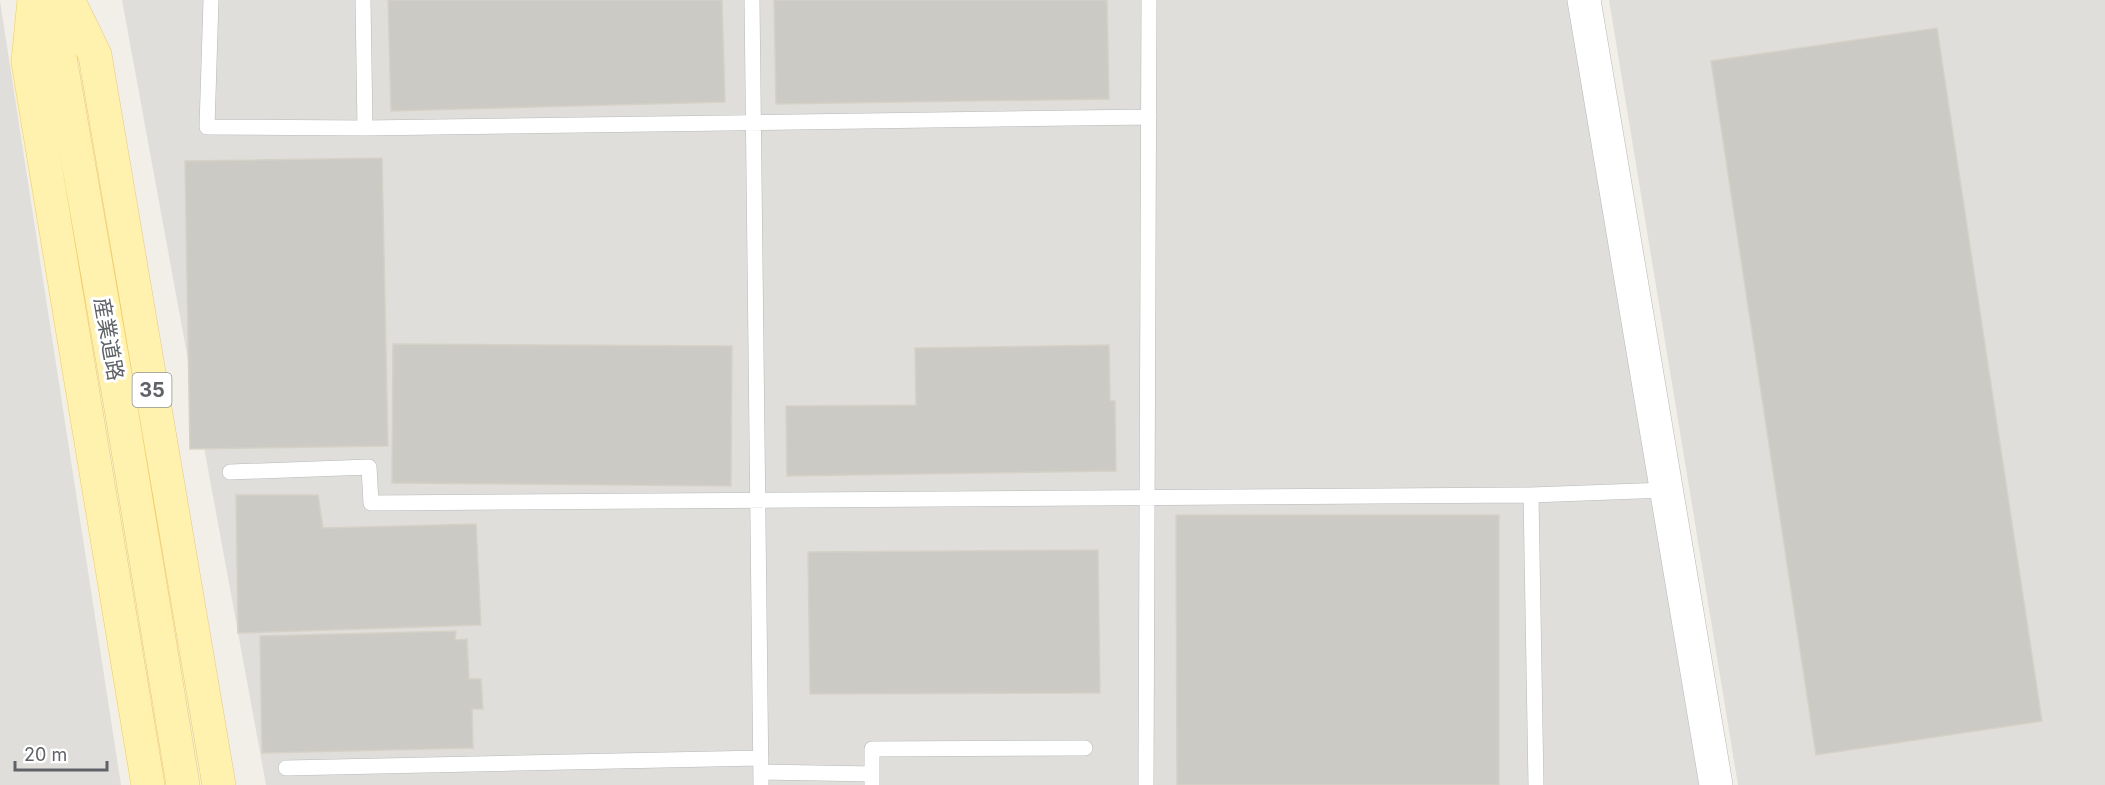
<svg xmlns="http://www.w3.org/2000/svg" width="2105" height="785" font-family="Inter,'Noto Sans JP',sans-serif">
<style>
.industrial{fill:#e0deda}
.building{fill:#cccac5;stroke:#d6d1c6;stroke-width:1.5}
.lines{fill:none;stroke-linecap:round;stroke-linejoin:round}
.service-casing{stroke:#b5b8bc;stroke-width:16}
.tertiary-casing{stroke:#b5b8bc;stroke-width:34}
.primary-casing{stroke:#f2c960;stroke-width:34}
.service{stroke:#fff;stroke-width:15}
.tertiary{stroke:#fff;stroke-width:33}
.primary{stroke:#fff2af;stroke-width:33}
.labels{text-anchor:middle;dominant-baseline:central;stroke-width:6;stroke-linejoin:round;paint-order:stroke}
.shield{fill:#fff;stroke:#8f9295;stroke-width:1.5}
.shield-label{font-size:20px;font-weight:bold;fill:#5f6368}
.street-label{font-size:21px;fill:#5f6368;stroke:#fff}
</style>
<rect width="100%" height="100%" fill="#f1efe8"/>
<!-- industrial -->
<path class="industrial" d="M122 0H1571L1704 785H266Z
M1609 0H2105V785H1738Z
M0 1 121 785H0Z"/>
<!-- building -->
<path class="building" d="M388 0H722L725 102 391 111Z
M774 0H1107L1109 99 776 104Z
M1937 28 2042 721 1816 755 1711 61Z
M382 158 388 446 190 449 185 161Z
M393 344 732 346 731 486 392 483Z
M1109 345 1110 401H1115L1116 471 787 476 786 406 916 405 915 348Z
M236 495H318L323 528 476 524 481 625 238 633Z
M1176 515H1499V785H1177Z
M1098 550 1100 693 810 694 808 552Z
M456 631 455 640 467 639 469 679H481L483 709H472L473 748 262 753 260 636Z"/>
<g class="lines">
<!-- service casing -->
<g class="service-casing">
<path id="service" d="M211 0 207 127 365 128
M363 0 365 128 1149 117
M752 0 761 785
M230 472 369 467 371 503 1531 495 1666 490
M1531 495 1536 785
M286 768 761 758
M761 772 872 774
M872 785V749L1085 748
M1146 785 1149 0"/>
</g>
<!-- tertiary casing -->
<g class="tertiary-casing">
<path id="tertiary" d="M1584 0 1716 785"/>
</g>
<!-- primary casing -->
<g class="primary-casing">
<path id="primary" d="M34 0 28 62 148 785
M50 0 122 414 183 785
M68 0 95 55 219 785"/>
</g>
<!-- service -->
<use href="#service" class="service"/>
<!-- tertiary -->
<use href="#tertiary" class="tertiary"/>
<!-- primary -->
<use href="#primary" class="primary"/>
</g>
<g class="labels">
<!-- shield labels -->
<rect class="shield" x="132.5" y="373" width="39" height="34" rx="4.5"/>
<g class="shield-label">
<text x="152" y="390">35</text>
</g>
<!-- street labels -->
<g class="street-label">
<text transform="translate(109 339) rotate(80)">産業道路</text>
</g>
</g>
<!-- scale -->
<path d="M15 761v9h92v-9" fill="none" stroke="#5f6368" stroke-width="3"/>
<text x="24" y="761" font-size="18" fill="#5f6368" stroke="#ffffff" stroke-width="4.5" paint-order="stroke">20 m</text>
</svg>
